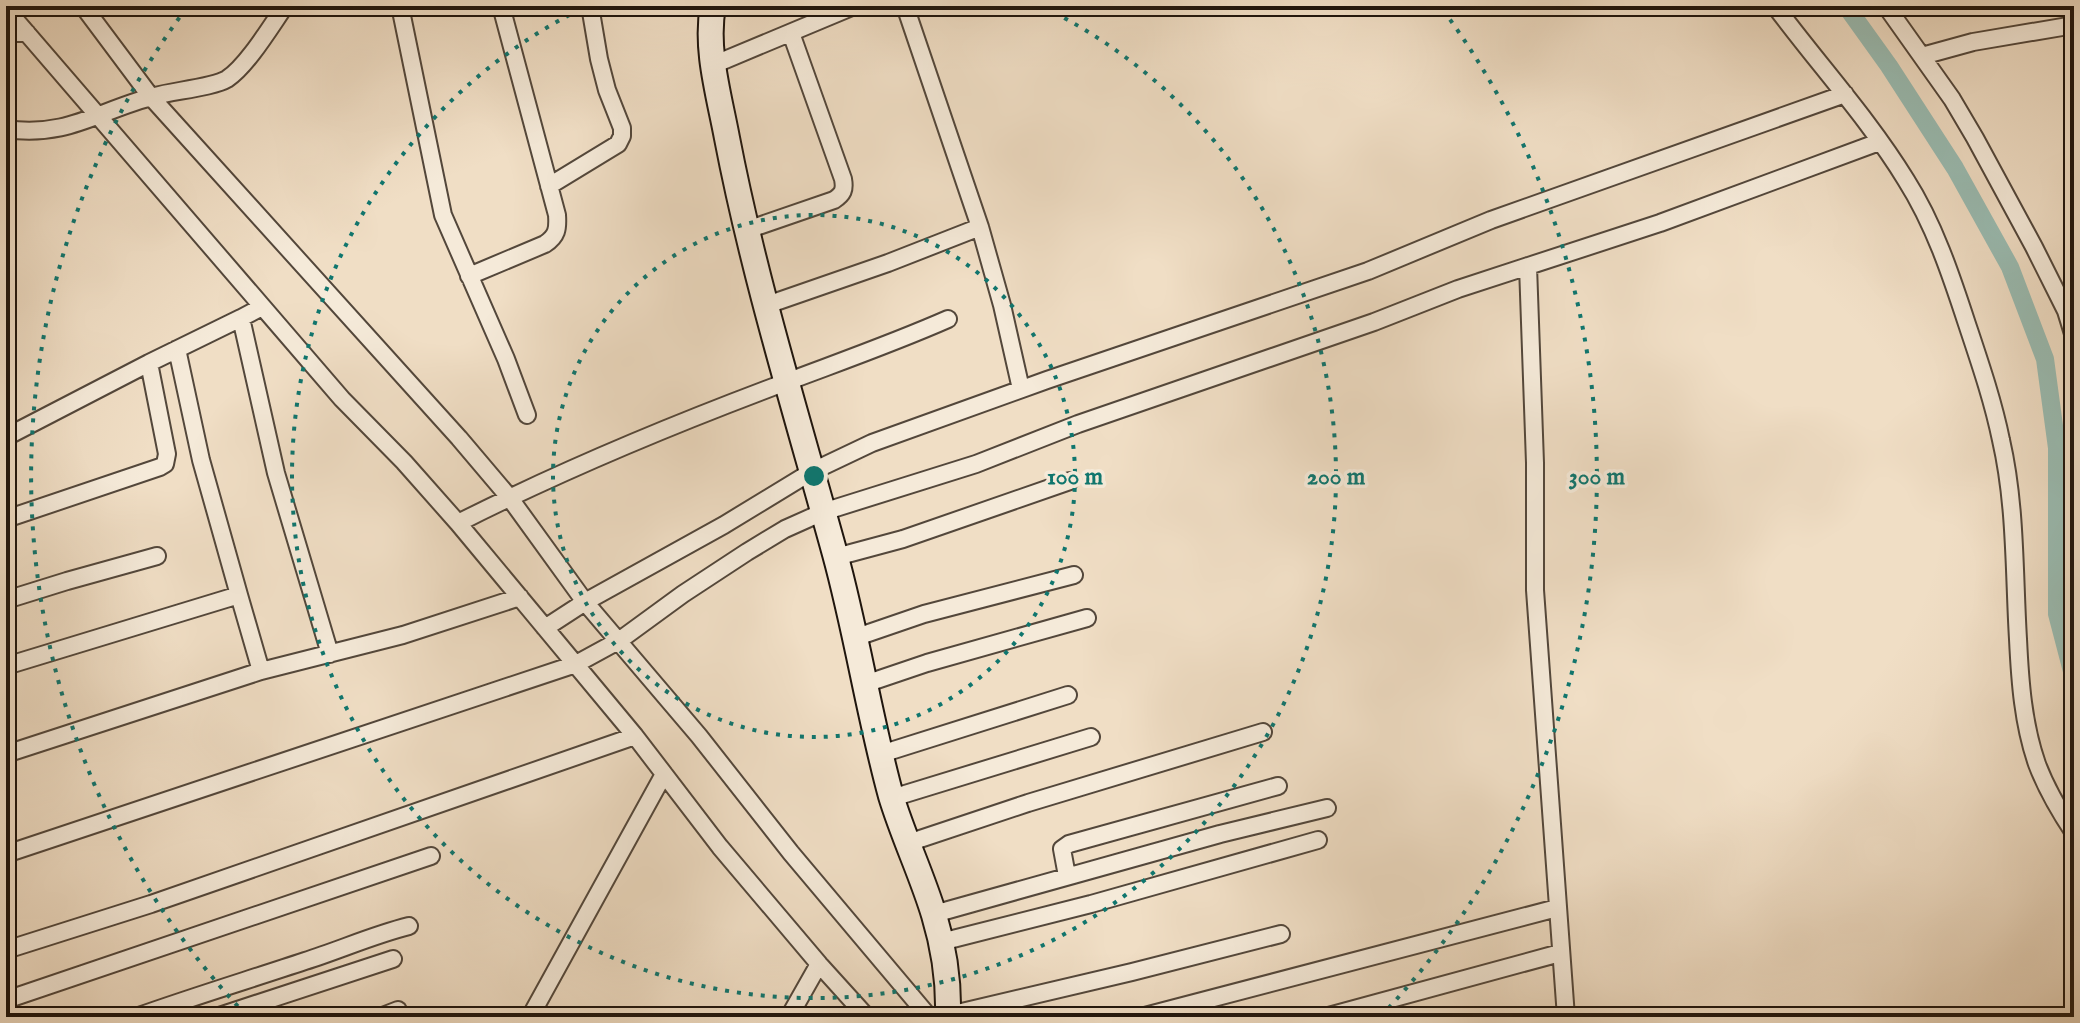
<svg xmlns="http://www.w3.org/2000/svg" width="2080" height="1023" font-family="'IM FELL English',serif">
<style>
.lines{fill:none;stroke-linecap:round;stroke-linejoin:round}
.canal{stroke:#9abcb2;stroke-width:18}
.street-casing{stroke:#53473b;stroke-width:20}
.secondary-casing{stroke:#1f150d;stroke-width:28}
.street{stroke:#f5ead9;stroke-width:16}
.secondary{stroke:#f5ead9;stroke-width:24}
.ring{fill:none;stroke:#0f766e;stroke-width:4;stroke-dasharray:4 8}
.centre{fill:#0f766e;stroke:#f5ead9;stroke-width:4}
.ring-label{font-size:24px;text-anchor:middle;font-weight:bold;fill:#0f766e;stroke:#f5ead9;stroke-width:7;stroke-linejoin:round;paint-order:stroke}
</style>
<rect width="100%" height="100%" fill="#f0dec5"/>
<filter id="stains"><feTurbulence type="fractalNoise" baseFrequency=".0025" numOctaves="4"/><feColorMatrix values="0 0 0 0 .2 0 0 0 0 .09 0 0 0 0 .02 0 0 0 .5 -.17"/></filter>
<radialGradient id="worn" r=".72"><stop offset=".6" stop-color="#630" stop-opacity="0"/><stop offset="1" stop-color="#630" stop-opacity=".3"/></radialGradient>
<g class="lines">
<!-- canal -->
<path class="canal" d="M1846 6 1889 66 1955 168 2010 267 2045 359 2057 448V614L2074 679"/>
<!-- street casing -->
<g class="street-casing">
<path id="street" d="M83 6 151 97 459 438 509 497 585 602 699 736 791 853 929 1017
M400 6 443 215 506 359 527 415
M905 6 980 227 1002 305 1021 389
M1775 6C1818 64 1868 118 1906 180 1934 224 1951 275 1967 324 1980 363 1993 401 2001 440 2016 505 2014 573 2018 639 2020 681 2023 724 2037 764 2046 788 2060 812 2074 833
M1886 6 1952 99 1975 138 2034 247 2066 311 2074 337
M6 9 342 399 404 462 458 523 635 736 720 847 819 964 867 1017
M6 33H27
M1922 56 1973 42 2074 25
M713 65 854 6
M6 129C68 138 99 110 155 96 173 91 214 87 227 79 247 66 271 26 285 6
M549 186 618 144 622 136V128L607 90 599 59 590 6
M747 230 834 200C843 194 845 190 843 179L791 33
M1528 266 1535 463V590L1566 1017
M469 276 545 244C557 236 558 229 557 215L501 6
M767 305 888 263 980 227
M262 307 241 318 276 473 330 654
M177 349 201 460 239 595
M6 437 149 363 241 318
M6 519 160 467 165 464 167 454 149 363
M458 523C565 469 676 423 789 381 842 361 896 342 948 319
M836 557 903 539 1070 481
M6 600 67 581 157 556
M545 628 585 602 724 525 811 472 872 443 1047 380 1368 271 1491 220 1845 94
M854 638 924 614 1074 575
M6 666 239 595 261 671
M865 684 927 663 1087 618
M6 754 261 671 403 635 520 597
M881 754 1068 695
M892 798 1091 737
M908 843 1028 803 1263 732
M6 854 576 664 620 640 683 594 747 552 785 529 823 512 976 464 1078 424 1374 322 1458 289 1660 223 1879 142
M1067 876 1062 849 1069 844 1278 786
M934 914 1220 834 1327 808
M941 942 1091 904 1318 840
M6 950 151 904 635 736
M6 1000 431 856
M949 1015 1132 972 1281 934
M136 1017C192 997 248 980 305 961 340 950 373 935 409 926
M216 1017 393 959
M380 1017 398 1010
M530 1017 664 774
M789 1017 819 964
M1141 1017 1557 908
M1325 1017 1560 953"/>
</g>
<!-- secondary casing -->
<g class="secondary-casing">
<path id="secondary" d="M713 6C705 49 719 95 727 138 754 278 797 416 835 554 857 634 869 716 891 796 903 836 922 875 934 915 944 948 949 983 948 1017"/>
</g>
<!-- street -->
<use href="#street" class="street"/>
<!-- secondary -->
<use href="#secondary" class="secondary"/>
</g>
<!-- distance rings -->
<g class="ring">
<circle cx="814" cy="476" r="261"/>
<path d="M1043 7A522 522 0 1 1 585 7"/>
<path d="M246 1015A783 783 0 0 1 185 10M1443 10A783 783 0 0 1 1382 1015"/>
</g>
<circle cx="814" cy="476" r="12" class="centre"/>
<g class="ring-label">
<text x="1075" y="484">100 m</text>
<text x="1336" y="484">200 m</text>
<text x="1597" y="484">300 m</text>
</g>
<!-- margin -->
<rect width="2080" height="1023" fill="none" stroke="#f0dec5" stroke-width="32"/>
<rect x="8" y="8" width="2064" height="1007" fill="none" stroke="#1f150d" stroke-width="4"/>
<rect x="16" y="16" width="2048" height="991" fill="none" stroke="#1f150d" stroke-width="2"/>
<rect width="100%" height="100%" filter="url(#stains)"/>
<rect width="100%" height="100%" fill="url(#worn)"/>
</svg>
